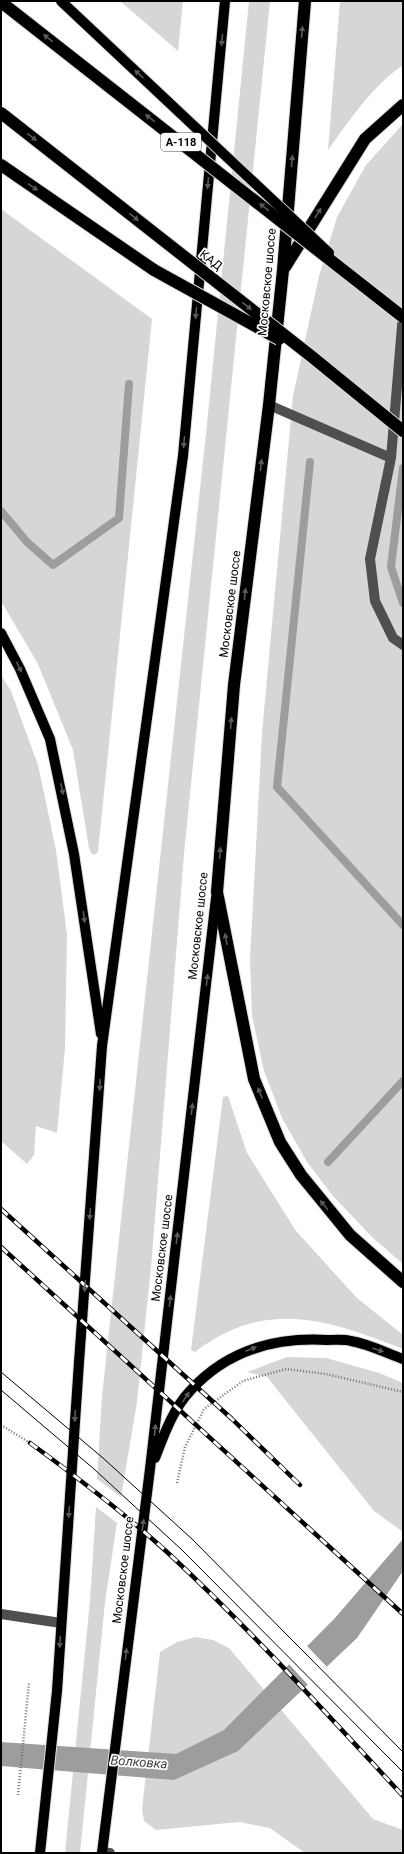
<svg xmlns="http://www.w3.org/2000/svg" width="404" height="1854" font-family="Roboto,sans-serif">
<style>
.green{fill:#d6d6d6}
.water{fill:#9d9d9d}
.pier{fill:#fff}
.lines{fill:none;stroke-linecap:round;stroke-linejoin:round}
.stream{stroke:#9d9d9d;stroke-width:8}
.major-casing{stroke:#dbdbdb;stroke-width:12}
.highway-casing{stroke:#dbdbdb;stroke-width:14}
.path{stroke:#717171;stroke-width:2.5;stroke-dasharray:1 2;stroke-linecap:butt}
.minor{stroke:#4f4f4f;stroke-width:10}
.major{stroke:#000;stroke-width:10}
.highway{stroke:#000;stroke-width:12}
.tram{stroke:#000;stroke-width:1}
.rail-casing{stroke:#000;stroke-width:4.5}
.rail{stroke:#fff;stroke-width:3;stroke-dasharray:9;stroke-linecap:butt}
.major-bridge-casing{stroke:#dbdbdb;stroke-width:12;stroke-linecap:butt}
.highway-bridge-casing{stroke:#dbdbdb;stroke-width:14;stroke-linecap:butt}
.major-bridge{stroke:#000;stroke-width:10}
.highway-bridge{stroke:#000;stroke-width:12}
.oneway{fill:#595959}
.labels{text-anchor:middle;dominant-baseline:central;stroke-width:3.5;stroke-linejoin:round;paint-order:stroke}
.shield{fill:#fff;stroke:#4c4c4c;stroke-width:1}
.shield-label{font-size:11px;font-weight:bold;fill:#000}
.street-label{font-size:12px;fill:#000;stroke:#fff}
.water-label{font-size:13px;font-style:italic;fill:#3e3e3e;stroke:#fff}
</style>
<rect width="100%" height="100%" fill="#fff"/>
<!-- green -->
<path class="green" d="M120 1H183L178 51Z
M249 1H270L184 854 151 1268 137 1402 121 1497 97 1479 102 1396 207 424Z
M340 1H403V65C372 86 350 120 328 150Z
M403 124V1264L372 1237 333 1196 307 1162 282 1118 264 1071 252 1016 250 959 262 733 293 396 319 276 337 217 366 165Z
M1 209 152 319 98 852 94 855 91 853 89 848 73 750 38 664 1 601Z
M1 675 11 691 38 765 56 850 67 935 65 1048 57 1133 36 1126 34 1155 27 1164 1 1141Z
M228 1096 247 1153 296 1231 357 1298 403 1335V1349C328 1319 265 1298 195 1352L191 1350 223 1097Z
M287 1357 326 1358 379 1373 403 1383V1532L374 1511 267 1377 247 1372Z
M96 1507 117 1523 105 1602 80 1853H65L90 1601Z
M196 1637 213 1640 229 1648 373 1819 403 1830V1853H305L270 1828 239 1822 156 1830 144 1821 142 1809 160 1652 177 1642Z"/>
<!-- water -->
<path class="water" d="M403 1539V1571L357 1638 238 1751 174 1780 1 1766V1742L176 1754 224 1730 335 1618Z"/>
<!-- pier -->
<path class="pier" d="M306 1645 328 1668 309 1686 288 1663Z"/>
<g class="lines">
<!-- stream -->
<path class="stream" d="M310 462 277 787 403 925
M403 468 391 567 403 603
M1 511 27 542 53 565 119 518 129 384
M328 1162 403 1081"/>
<!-- major casing -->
<g class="major-casing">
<path id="major" d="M1 633 20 669 50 739 74 854 101 1034
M155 1458C164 1435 173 1409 190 1391 226 1351 275 1337 327 1340 335 1340 343 1339 351 1341 369 1344 386 1353 403 1359
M40 1853 57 1691 79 1362 102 1046 183 456 225 1
M102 1853 150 1469 216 898"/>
</g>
<!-- highway casing -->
<g class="highway-casing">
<path id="highway" d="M305 1 283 270 269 405 234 685 217 892 254 1079 280 1142 301 1175 350 1235 403 1282
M1 165 154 270
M285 267 365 139 403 105"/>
</g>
<!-- path -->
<path class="path" d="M1 1425 30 1443
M177 1483 185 1447 204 1409 243 1381 286 1369 326 1374 403 1392
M18 1795 29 1683"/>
<!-- minor -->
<path class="minor" d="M403 314 391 458 370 559 375 601 393 638 403 645
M269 405 391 458
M1 1614 61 1623
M102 1852 110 1853"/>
<!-- major -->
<use href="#major" class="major"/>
<!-- highway -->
<use href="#highway" class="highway"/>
<!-- tram -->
<path class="tram" d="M1 1372 103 1458 192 1539 403 1752
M1 1390 94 1469 182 1550 403 1772"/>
<!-- rail casing -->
<g class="rail-casing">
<path id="rail" d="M1 1209 232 1419 300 1485
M1 1247 403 1614
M30 1443C77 1477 124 1513 167 1552 250 1629 326 1713 403 1796"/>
</g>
<!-- rail -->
<use href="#rail" class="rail"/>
<!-- major-bridge casing -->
<g class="major-bridge-casing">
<path id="major-bridge" d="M61 1 329 253"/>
</g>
<!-- highway-bridge casing -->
<g class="highway-bridge-casing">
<path id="highway-bridge" d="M1 2 403 317
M1 113 311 356 403 431
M154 270 279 339"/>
</g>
<!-- major-bridge -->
<use href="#major-bridge" class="major-bridge"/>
<!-- highway-bridge -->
<use href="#highway-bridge" class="highway-bridge"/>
</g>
<!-- one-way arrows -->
<defs><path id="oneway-solid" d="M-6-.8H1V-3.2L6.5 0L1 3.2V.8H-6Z"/></defs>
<g class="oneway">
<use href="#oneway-solid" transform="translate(302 32) rotate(-85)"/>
<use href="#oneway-solid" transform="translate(48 38) rotate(-142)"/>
<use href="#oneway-solid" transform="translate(222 40) rotate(95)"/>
<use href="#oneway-solid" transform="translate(139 74) rotate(-137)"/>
<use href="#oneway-solid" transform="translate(150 118) rotate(-142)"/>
<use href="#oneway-solid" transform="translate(32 137) rotate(38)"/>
<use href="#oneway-solid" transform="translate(292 161) rotate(-85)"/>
<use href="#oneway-solid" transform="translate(208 183) rotate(95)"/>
<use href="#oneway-solid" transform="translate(33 187) rotate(34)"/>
<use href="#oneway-solid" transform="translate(264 207) rotate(-142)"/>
<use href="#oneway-solid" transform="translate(318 213) rotate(-58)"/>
<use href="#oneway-solid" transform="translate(134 217) rotate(38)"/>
<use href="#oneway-solid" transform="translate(247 306) rotate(38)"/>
<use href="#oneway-solid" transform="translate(196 313) rotate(95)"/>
<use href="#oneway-solid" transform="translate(184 442) rotate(95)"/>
<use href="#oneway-solid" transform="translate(261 465) rotate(-83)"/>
<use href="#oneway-solid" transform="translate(245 594) rotate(-83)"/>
<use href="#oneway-solid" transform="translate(19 667) rotate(64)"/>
<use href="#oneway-solid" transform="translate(231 723) rotate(-85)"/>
<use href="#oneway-solid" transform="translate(62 789) rotate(77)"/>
<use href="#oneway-solid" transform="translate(220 853) rotate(-85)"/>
<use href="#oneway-solid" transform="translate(84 917) rotate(82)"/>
<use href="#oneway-solid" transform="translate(226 939) rotate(-101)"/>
<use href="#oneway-solid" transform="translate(207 980) rotate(-83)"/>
<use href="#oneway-solid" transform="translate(100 1085) rotate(94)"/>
<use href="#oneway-solid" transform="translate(260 1093) rotate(-112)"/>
<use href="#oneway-solid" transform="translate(192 1109) rotate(-83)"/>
<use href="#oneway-solid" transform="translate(324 1205) rotate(-129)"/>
<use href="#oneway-solid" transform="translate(90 1214) rotate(94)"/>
<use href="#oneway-solid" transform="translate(177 1238) rotate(-83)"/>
<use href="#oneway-solid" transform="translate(85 1286) rotate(95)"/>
<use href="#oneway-solid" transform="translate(170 1301) rotate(-83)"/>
<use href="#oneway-solid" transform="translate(251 1349) rotate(-21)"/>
<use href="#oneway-solid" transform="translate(378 1350) rotate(19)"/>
<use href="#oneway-solid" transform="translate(186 1397) rotate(-56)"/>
<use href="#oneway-solid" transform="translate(75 1416) rotate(94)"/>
<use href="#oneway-solid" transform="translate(155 1430) rotate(-83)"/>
<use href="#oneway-solid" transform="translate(69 1512) rotate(94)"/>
<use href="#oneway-solid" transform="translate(143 1525) rotate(-82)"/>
<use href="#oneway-solid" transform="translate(60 1642) rotate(94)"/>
<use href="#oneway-solid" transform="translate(126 1654) rotate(-83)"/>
</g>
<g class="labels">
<!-- shield labels -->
<rect class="shield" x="161" y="133" width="40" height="18" rx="3"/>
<g class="shield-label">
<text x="181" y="142">А-118</text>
</g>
<!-- street labels -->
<g class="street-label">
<text transform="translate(211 260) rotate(38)">КАД</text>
<text transform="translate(267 282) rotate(-85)">Московское шоссе</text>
<text transform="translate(230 604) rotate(-83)">Московское шоссе</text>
<text transform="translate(198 926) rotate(-84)">Московское шоссе</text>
<text transform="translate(162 1248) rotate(-83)">Московское шоссе</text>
<text transform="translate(123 1570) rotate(-83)">Московское шоссе</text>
</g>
<!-- water labels -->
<g class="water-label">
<text transform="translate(139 1762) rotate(4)">Волковка</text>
</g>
</g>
<!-- border -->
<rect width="404" height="1854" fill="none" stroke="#000000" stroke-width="4"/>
</svg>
